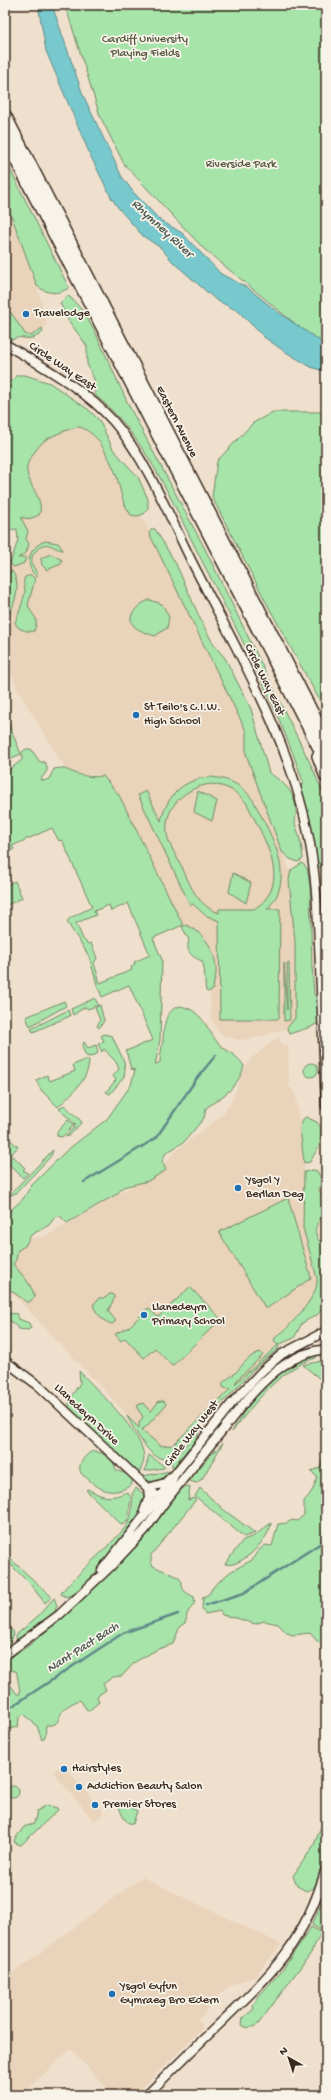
<svg xmlns="http://www.w3.org/2000/svg" width="331" height="2100" font-family="'Gochi Hand',sans-serif">
<style>
.built{fill:#e9d3ba}
.green{fill:#a7e4aa;stroke:#718764;fill-rule:evenodd}
.water{fill:#77c9cd;stroke:#5f8987}
.lines{fill:none;stroke-linecap:round;stroke-linejoin:round}
.stream{stroke:#5f8987;stroke-width:2.5}
.tertiary-casing{stroke:#3b2a1e;stroke-width:11}
.trunk-casing{stroke:#3b2a1e;stroke-width:14}
.tertiary{stroke:#f7f3e8;stroke-width:8}
.trunk{stroke:#f7f3e8;stroke-width:11}
.poi-dot{fill:#1f6fb2;stroke:#f7f3e8;stroke-width:1.5}
.labels{text-anchor:middle;dominant-baseline:central;stroke-width:3.5;stroke-linejoin:round;paint-order:stroke}
.park-label{font-size:12px;fill:#565841;stroke:#f7f3e8}
.poi-label{font-size:12px;fill:#3b2a1e;stroke:#f7f3e8;text-anchor:start}
.street-label{font-size:12px;fill:#3b2a1e;stroke:#f7f3e8}
.water-label{font-size:13px;font-style:italic;fill:#4d5a53;stroke:#f7f3e8}
</style>
<rect width="100%" height="100%" fill="#efe0cd"/>
<filter id="ink" filterUnits="userSpaceOnUse"><feTurbulence type="fractalNoise" baseFrequency=".025" numOctaves="2"/><feDisplacementMap in="SourceGraphic" scale="8" xChannelSelector="R" yChannelSelector="G"/><feConvolveMatrix kernelMatrix="1 2 1 2 8 2 1 2 1" color-interpolation-filters="sRGB"/></filter>
<g filter="url(#ink)">
<!-- built -->
<path class="built" d="M5 198 37 286 47 325 29 339 5 311Z
M78 420 97 433 148 529 247 732 294 887 298 1023 288 1031 284 1029 252 1039 239 1040 224 1036 217 1029 211 1018 208 950 185 929 119 795 103 776 80 775 65 768 17 689 10 668 5 670V609L8 572 19 545 20 447Z
M278 1037 283 1046 288 1045 289 1085 296 1096 304 1162 303 1228 318 1285 313 1296 286 1329 278 1345 208 1409 180 1441 173 1445 161 1446 143 1432 5 1285V1258L29 1238 44 1237 71 1222 144 1179 165 1163 173 1153 221 1116 231 1103 244 1070 252 1058Z
M63 1764 104 1813 94 1821 53 1772Z
M142 1877 281 1944 255 1976 229 1986 211 2002 207 2010 198 2019 202 2024 201 2030 134 2095H113L71 2049 21 2095H5V1979Z"/>
<!-- green -->
<path class="green" d="M62 5H326V349L204 249 124 164 100 116 68 14Z
M5 159 69 288C57 295 48 294 37 286L5 198Z
M67 296 70 297 83 311 96 334 129 406 205 549 312 767 326 800V917L322 867 314 868 296 786 304 784C277 705 238 632 201 559 172 502 146 436 95 395L94 379 87 364V346L68 320 60 303Z
M5 309 12 314 25 334 31 336 42 328 43 332C27 345 23 333 12 340L5 336Z
M17 375H25L50 383 89 410 99 420 113 449 138 477 148 499V508L144 514 137 516 131 515C123 504 121 494 118 481 116 471 104 448 98 440 94 435 86 429 80 427 74 426 49 437 44 441 39 445 28 460 27 466 25 484 46 499 39 515 33 518 27 520 22 517V520L28 531 26 539 29 544 26 553 18 558 26 557 24 563 14 567 10 564 18 540 17 529 5 531V502L11 504 5 488V388Z
M273 412H326V712L267 604 212 497 217 461 253 423Z
M152 529H155L176 564 202 623 214 645 225 658 251 709 269 773C284 782 297 794 296 814 296 818 294 822 296 826 300 837 302 847 303 859L298 862 290 859 282 852 246 754V731L149 533Z
M45 541 58 543 63 550C54 550 46 537 36 551 33 554 31 558 32 563 33 568 38 572 37 577 23 565 29 547 45 541Z
M51 554 62 560 61 564 47 570 42 565 41 558Z
M12 571C22 585 15 601 9 616L5 617 8 572Z
M31 575 35 579 28 605C32 617 40 615 34 631 27 632 17 630 15 622 17 620 25 594 25 592 25 586 22 583 25 577Z
M150 600 162 604 169 617 167 628 155 636C149 634 139 631 134 626 124 616 141 602 150 600Z
M5 715 21 754 5 761Z
M26 749H31L40 762H44L47 766V771L41 779 43 781 49 779 54 769C65 766 71 773 81 775 88 777 96 777 103 776L119 795 183 925 153 938 162 960 160 1040 155 1065 160 1062C160 1054 162 1048 163 1040 164 1026 164 1011 180 1006 204 1010 207 1032 220 1045 228 1052 239 1057 244 1066 238 1088 223 1096 206 1108L204 1118 184 1142 166 1153 162 1161 166 1170 148 1181 123 1187 117 1194 67 1223 60 1216 55 1217 49 1225 31 1235 25 1246 18 1250 16 1260 13 1264C22 1275 31 1283 35 1297L28 1303 5 1286V1215L23 1199 31 1186 66 1151 107 1119 131 1085 135 1070 131 1069 126 1051 153 1040 129 985 102 997 97 985 89 956 67 922 70 918 92 907 62 840 59 841 52 828 12 846 14 849 5 853V773L22 760V752ZM128 903 150 955 134 962 135 965 131 967 132 970 100 983 94 963 97 958 91 943 88 944 83 939 76 923 96 915 94 911 109 905 111 911Z
M209 777C228 778 241 784 253 800 269 832 299 877 267 909H280L279 1019H220L219 921 205 915 193 904 190 905 138 795 146 791 161 821C167 796 182 780 209 777ZM211 784C227 786 237 791 247 804 262 836 295 883 254 909H219V913C197 905 191 887 182 867 177 857 168 844 167 833 164 806 186 787 211 784Z
M198 791 217 801 212 821 194 812Z
M302 863 307 868 310 886 312 966 314 994 319 1003 318 1023 311 1027 289 1034 287 1028 295 1018V941L289 880 291 870Z
M233 873 251 883 246 903 229 892Z
M15 881 22 898 5 906V886Z
M186 925C206 934 217 952 216 974 215 979 213 985 213 990L208 992 206 991C204 980 206 971 202 961 192 957 185 952 189 940L182 927Z
M284 963 287 1010V963H289L290 1020 284 1021Z
M95 998 98 1005 88 1009 85 1007 73 1015 71 1009Z
M64 1001 66 1006 30 1026 26 1017Z
M100 1005 104 1021 99 1028 97 1026 100 1020 95 1008Z
M68 1010 70 1016 33 1032 31 1029Z
M104 1034 112 1036 124 1061 125 1070 124 1077 110 1094 106 1092 116 1080 113 1076 119 1069 116 1062 104 1049 102 1052 98 1044 104 1041 101 1036Z
M84 1042 88 1048 96 1045 98 1053 91 1057 86 1056 82 1047Z
M85 1060H89C89 1080 71 1094 58 1107L41 1090 36 1080 47 1075 50 1081 75 1071 73 1065Z
M304 1070a7 7 0 1 1 14 0a7 7 0 1 1-14 0Z
M64 1105 82 1122 69 1136 65 1137 76 1125 59 1109Z
M306 1117 317 1122 321 1128 320 1144 310 1162 304 1163 300 1128 303 1119Z
M68 1120 74 1125 62 1137 57 1136V1132Z
M5 1135 18 1147 5 1160Z
M53 1150 51 1156 16 1193 8 1196Z
M13 1156 25 1168 23 1170 28 1173 23 1178 7 1162Z
M313 1170 317 1171 323 1182 318 1188 323 1197 326 1210C319 1222 311 1227 319 1241L326 1239V1305L317 1315 302 1323 294 1338 278 1345 279 1348 256 1367 226 1399 208 1415 168 1459C149 1462 135 1429 126 1415L139 1428V1422L143 1417 137 1408 138 1405 143 1403 149 1410 151 1411 159 1401H164L166 1404 164 1407 146 1427 141 1430 161 1446 173 1445 230 1389 224 1388 222 1384C226 1378 231 1378 236 1372 244 1364 248 1356 260 1352L263 1355 237 1380 235 1384 278 1345 274 1340C277 1334 283 1333 287 1328 298 1316 319 1294 317 1278L303 1228 304 1172Z
M288 1198 311 1278 266 1309 219 1232Z
M190 1287 221 1319 172 1366 155 1348 144 1358 125 1338 121 1341 115 1334 129 1327 148 1308 158 1317Z
M110 1294H113L115 1297 108 1311 116 1321 112 1324C103 1322 96 1313 93 1305L99 1298H105Z
M7 1313 17 1314 19 1319 29 1323 31 1328 28 1330 19 1329 7 1318Z
M316 1355V1358C280 1368 254 1404 232 1432 250 1398 278 1366 316 1355Z
M326 1360V1384L303 1365Z
M79 1371C96 1389 144 1433 144 1458 144 1463 141 1468 139 1473L69 1409V1400L80 1383Z
M202 1426 191 1448 189 1447 173 1468 171 1462Z
M223 1443 202 1479 196 1483 189 1481 207 1459Z
M326 1450V1645L318 1642 310 1633 293 1635 287 1633 278 1624 264 1621 255 1624 233 1617 222 1615 220 1611 205 1614 202 1608 203 1597 209 1594 213 1587 230 1572 252 1560 257 1552 265 1545 272 1546 278 1524 287 1523 292 1520 297 1521 304 1515V1501C311 1494 315 1487 317 1477L311 1471 320 1468Z
M94 1451C104 1453 114 1459 116 1470L129 1475 133 1479 131 1485C114 1496 102 1492 88 1479 86 1477 82 1475 81 1473 76 1465 87 1452 94 1451Z
M149 1455 164 1466V1468L145 1471Z
M170 1471C162 1481 152 1486 143 1476Z
M187 1486 190 1487 188 1500 194 1498 196 1499 194 1502 151 1555V1563L153 1566 178 1577 182 1582C181 1591 187 1593 194 1597 196 1605 192 1606 188 1612 186 1615 187 1620 185 1623L180 1626 173 1644 158 1649 135 1662 122 1676 113 1677 103 1684 106 1690 97 1696 99 1702 90 1710H87L80 1700C74 1702 64 1707 61 1713 57 1722 58 1726 46 1725L45 1738 42 1740 37 1726 24 1714 19 1718 18 1727 8 1729 5 1735V1678L17 1694H20C20 1692 17 1672 16 1671L5 1670V1660L27 1647 49 1629 51 1625 61 1619 84 1598 157 1520 181 1489Z
M136 1488 145 1495 144 1506 101 1567 77 1593 67 1597 61 1594C61 1588 120 1538 128 1523 132 1517 132 1504 133 1496L132 1494Z
M200 1488 224 1510 255 1533 244 1537 195 1496Z
M88 1489C103 1498 111 1499 127 1492L131 1497 128 1521 122 1525 86 1490Z
M271 1523C270 1538 241 1569 225 1564L243 1540 254 1536Z
M5 1554 52 1597 45 1603 30 1584 5 1559Z
M54 1598 57 1605 55 1612 17 1643 16 1635 38 1616Z
M5 1625 13 1631 14 1634 5 1650Z
M7 1792a6 6 0 1 1 12 0a6 6 0 1 1-12 0Z
M123 1802 137 1811 133 1824C124 1823 122 1814 119 1807Z
M47 1805 57 1808 58 1810 21 1845 15 1843 14 1840 24 1827 34 1823 37 1811Z
M326 1813C326 1839 325 1864 314 1888L306 1891 297 1886 293 1876 314 1845Z
M326 1892V1913L321 1930 312 1925Z
M311 1927 321 1932 311 1953 259 2023C254 2028 247 2029 242 2025L243 2018 254 2009 253 2007 257 1998 283 1969Z"/>
<!-- water -->
<path class="water" d="M38 5H52L83 95 122 177 134 193 160 220 182 233 221 274 248 288 275 310 326 345V372L311 367 284 351 264 337 238 311 216 300 173 262 161 248 143 236 120 210 112 199 91 157 46 51Z"/>
<g class="lines">
<!-- stream -->
<path class="stream" d="M84 1182 156 1138 197 1078 216 1055
M206 1605 244 1593 321 1543 326 1519
M5 1711 123 1633 178 1614"/>
<!-- tertiary casing -->
<g class="tertiary-casing">
<path id="tertiary" d="M5 344C43 367 84 388 114 422 148 462 169 516 192 562 236 649 289 737 308 833 317 878 318 922 320 967 322 1014 324 1060 326 1106
M5 1361 39 1386 162 1501
M144 1511 149 1497 148 1488 165 1483 171 1477
M102 1570 171 1482 175 1474 232 1403 262 1371 282 1354 326 1331
M5 1655 59 1615 111 1566 145 1530 164 1503C183 1479 202 1455 221 1432 240 1408 259 1382 284 1365 297 1356 310 1351 326 1349
M147 2095C168 2074 189 2053 210 2033 267 1978 304 1947 326 1868"/>
</g>
<!-- trunk casing -->
<g class="trunk-casing">
<path id="trunk" d="M5 115 326 739
M5 139 326 762
M318 756 326 777"/>
</g>
<!-- tertiary -->
<use href="#tertiary" class="tertiary"/>
<!-- trunk -->
<use href="#trunk" class="trunk"/>
</g>
</g>
<!-- markers -->
<g class="poi-dot">
<circle cx="26" cy="314" r="4"/>
<circle cx="136" cy="715" r="4"/>
<circle cx="238" cy="1188" r="4"/>
<circle cx="144" cy="1315" r="4"/>
<circle cx="64" cy="1769" r="4"/>
<circle cx="79" cy="1787" r="4"/>
<circle cx="95" cy="1805" r="4"/>
<circle cx="112" cy="1994" r="4"/>
</g>
<g class="labels">
<!-- park labels -->
<g class="park-label">
<text x="145" y="40">Cardiff University<tspan x="145" dy="14">Playing Fields</tspan></text>
<text x="241" y="165">Riverside Park</text>
</g>
<!-- poi labels -->
<g class="poi-label">
<text x="34" y="314">Travelodge</text>
<text x="144" y="708">St Teilo's C.I.W.<tspan x="144" dy="14">High School</tspan></text>
<text x="246" y="1181">Ysgol Y<tspan x="246" dy="14">Berllan Deg</tspan></text>
<text x="152" y="1308">Llanedeyrn<tspan x="152" dy="14">Primary School</tspan></text>
<text x="72" y="1769">Hairstyles</text>
<text x="87" y="1787">Addiction Beauty Salon</text>
<text x="103" y="1805">Premier Stores</text>
<text x="120" y="1987">Ysgol Gyfun<tspan x="120" dy="14">Gymraeg Bro Edern</tspan></text>
</g>
<!-- street labels -->
<g class="street-label">
<text transform="translate(62 367) rotate(34)">Circle Way East</text>
<text transform="translate(176 422) rotate(63)">Eastern Avenue</text>
<text transform="translate(264 680) rotate(64)">Circle Way East</text>
<text transform="translate(86 1415) rotate(43)">Llanedeyrn Drive</text>
<text transform="translate(192 1434) rotate(-52)">Circle Way West</text>
</g>
<!-- water labels -->
<g class="water-label">
<text transform="translate(162 229) rotate(43)">Rhymney River</text>
<text transform="translate(83 1648) rotate(-33)">Nant Pact Bach</text>
</g>
</g>
<!-- margin -->
<rect width="331" height="2100" fill="none" stroke="#f7f3e8" stroke-width="20"/>
<rect x="10" y="10" width="311" height="2080" fill="none" stroke="#3b2a1e" stroke-width="1.5" filter="url(#ink)"/>
<!-- north arrow -->
<g transform="translate(289 2058) rotate(321)" stroke="#f7f3e8" stroke-width="3" paint-order="stroke">
<path d="M0-3L7 15L0 10L-7 15Z" fill="#3b2a1e"/>
<text y="-6" font-size="11" font-weight="bold" text-anchor="middle" fill="#3b2a1e">N</text>
</g>
</svg>
